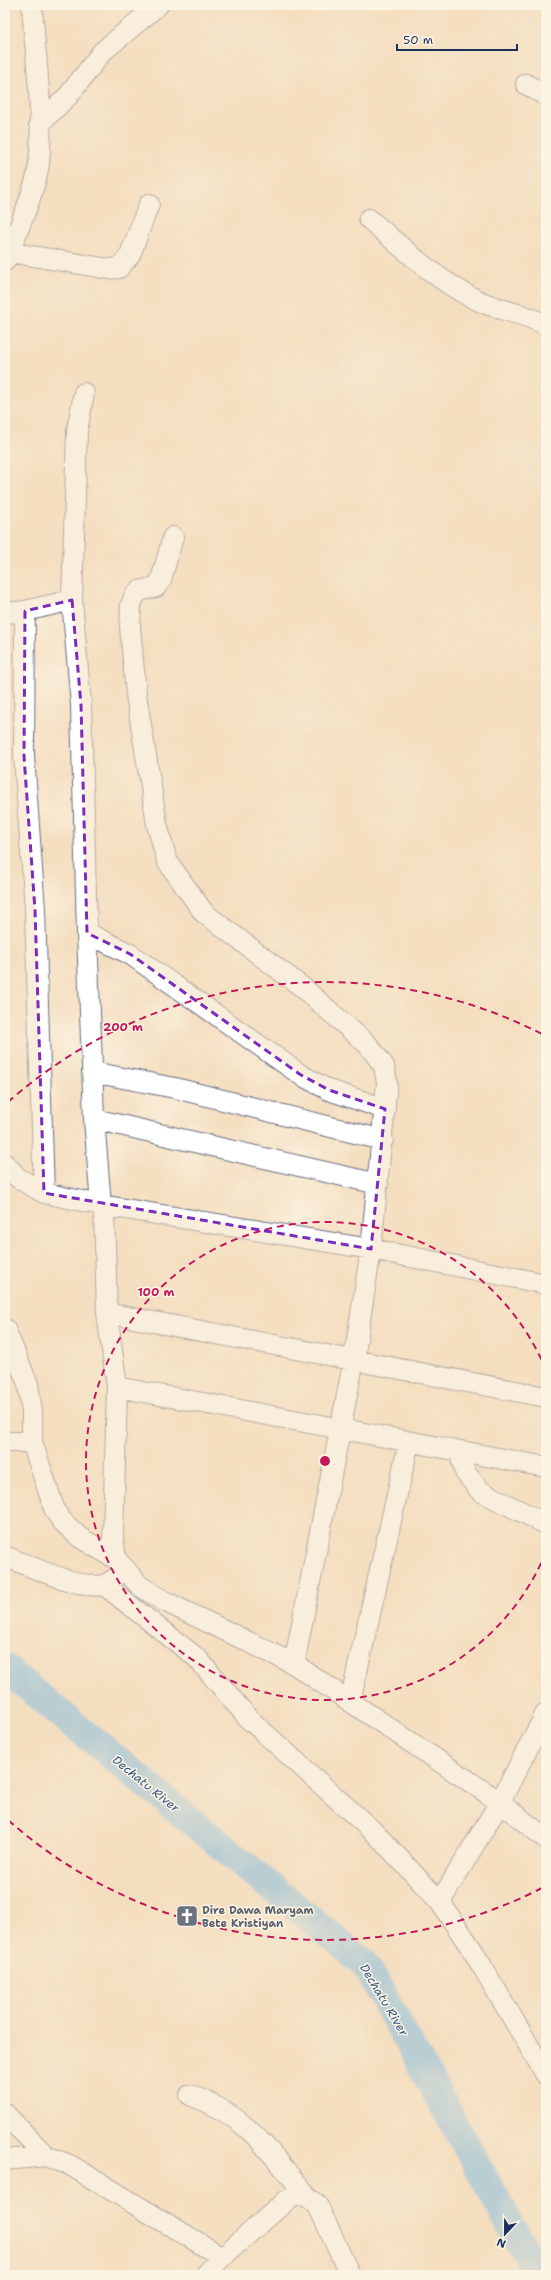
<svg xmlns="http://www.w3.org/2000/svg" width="551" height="2280" font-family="'Shantell Sans',sans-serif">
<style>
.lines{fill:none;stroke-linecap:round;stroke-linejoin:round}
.river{stroke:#72b9e9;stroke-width:29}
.minor-casing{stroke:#676c80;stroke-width:22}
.minor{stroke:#fff;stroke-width:20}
.marked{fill:none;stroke:#7b2cbf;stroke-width:3;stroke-dasharray:8 5;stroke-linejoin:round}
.ring{fill:none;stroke:#c2185b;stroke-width:2;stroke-dasharray:7 5}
.labels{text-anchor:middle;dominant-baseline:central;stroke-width:3;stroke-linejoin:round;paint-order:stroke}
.worship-label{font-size:11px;font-weight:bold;fill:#5b616d;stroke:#fcf5e5;text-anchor:start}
.water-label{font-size:12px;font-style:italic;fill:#355888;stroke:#fcf5e5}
.centre{fill:#c2185b;stroke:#fcf5e5;stroke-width:2}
.ring-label{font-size:12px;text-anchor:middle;font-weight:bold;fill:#c2185b;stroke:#fcf5e5;stroke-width:3;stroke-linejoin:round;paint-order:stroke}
</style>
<rect width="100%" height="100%" fill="#fcf5e5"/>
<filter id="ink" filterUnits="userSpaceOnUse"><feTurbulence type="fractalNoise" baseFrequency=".025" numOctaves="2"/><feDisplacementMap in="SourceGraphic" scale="8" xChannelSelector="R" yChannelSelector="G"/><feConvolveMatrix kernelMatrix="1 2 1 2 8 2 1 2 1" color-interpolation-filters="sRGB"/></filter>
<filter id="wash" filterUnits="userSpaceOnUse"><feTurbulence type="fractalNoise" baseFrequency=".012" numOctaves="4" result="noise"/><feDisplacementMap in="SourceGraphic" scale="16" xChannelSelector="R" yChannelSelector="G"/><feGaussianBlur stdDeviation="0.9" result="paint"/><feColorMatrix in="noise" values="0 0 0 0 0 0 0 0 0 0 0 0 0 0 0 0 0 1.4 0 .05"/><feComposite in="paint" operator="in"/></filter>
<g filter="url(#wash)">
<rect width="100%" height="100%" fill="#f4dec0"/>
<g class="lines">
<!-- river -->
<path class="river" d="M5 1668 365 1964 538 2275"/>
</g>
</g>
<g filter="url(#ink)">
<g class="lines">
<!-- minor casing -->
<g class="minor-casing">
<path id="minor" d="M526 84 546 96
M39 124 69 95 102 52 158 5
M369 219C403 248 437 281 477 300 499 311 525 313 546 325
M9 252 109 269 119 268 130 255 149 204
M5 261C15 238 37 187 39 163 44 113 35 55 32 5
M84 393 77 431 72 600 81 705 87 933 94 1119 101 1205 104 1211 107 1313 117 1387 113 1538 116 1559 140 1586 164 1601 294 1664 500 1802 546 1839
M173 537 161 580 156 587 139 591 134 597 131 605 130 626 136 694 157 824 167 861 204 913 302 987 368 1045 384 1066 387 1083 371 1249 354 1359 294 1664
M25 611 24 756 35 910 44 1193
M5 613 25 611 72 600
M87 933 130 954 301 1075 329 1090 385 1109
M92 1072 175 1088 383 1140
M94 1119 378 1184
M5 1164 18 1178 44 1193 101 1205 371 1249 546 1284
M107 1313 546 1397
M5 1329 28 1384 32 1412V1442L55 1511 62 1521 79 1537 116 1559
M117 1387 546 1467
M5 1442H32
M459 1451 465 1472 480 1491 546 1524
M5 1556C26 1565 83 1590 104 1585 107 1584 111 1581 114 1579
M104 1585 197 1658 249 1719 377 1835 412 1872 440 1902 473 1951 546 2075
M350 1702 409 1442
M440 1902 500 1802 546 1713
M190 2095C246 2115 268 2149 304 2193 309 2199 315 2201 319 2208L350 2275
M5 2114 46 2156
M5 2160 46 2156 70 2165 222 2257
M205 2275 222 2257 286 2201 293 2197 305 2195"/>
</g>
<!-- minor -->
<use href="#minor" class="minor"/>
</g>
</g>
<!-- marked area -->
<path d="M0 0H551V2280H0ZM72 600 81 705 87 933 130 954 301 1075 329 1090 385 1109 371 1249 44 1193 35 910 24 756 25 611Z" fill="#f4dec0" fill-opacity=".55" fill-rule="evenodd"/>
<path class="marked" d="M72 600 81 705 87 933 130 954 301 1075 329 1090 385 1109 371 1249 44 1193 35 910 24 756 25 611Z"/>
<!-- distance rings -->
<g class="ring">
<path d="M546 1552A239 239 0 1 1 546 1370"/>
<path d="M542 1888A479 479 0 0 1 8 1820M8 1102A479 479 0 0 1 542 1034"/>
</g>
<!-- icons -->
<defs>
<g id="church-square" transform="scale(1.15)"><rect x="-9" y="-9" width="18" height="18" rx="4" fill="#6b7280" stroke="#fcf5e5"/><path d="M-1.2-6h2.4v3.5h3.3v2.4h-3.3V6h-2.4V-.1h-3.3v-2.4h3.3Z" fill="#fff"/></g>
</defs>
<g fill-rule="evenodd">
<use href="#church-square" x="187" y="1916"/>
</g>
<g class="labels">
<!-- worship labels -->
<g class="worship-label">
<text x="202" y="1910">Dire Dawa Maryam<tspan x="202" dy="13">Bete Kristiyan</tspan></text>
</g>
<!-- water labels -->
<g class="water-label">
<text transform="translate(146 1784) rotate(39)">Dechatu River</text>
<text transform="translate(384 2000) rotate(59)">Dechatu River</text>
</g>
</g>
<circle cx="325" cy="1461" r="6" class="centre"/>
<g class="ring-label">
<text x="123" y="1031">200 m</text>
<text x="156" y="1296">100 m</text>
</g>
<!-- margin -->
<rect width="551" height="2280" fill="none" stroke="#fcf5e5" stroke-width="20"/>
<!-- north arrow -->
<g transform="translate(505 2234) rotate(202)" stroke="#fcf5e5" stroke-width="3" paint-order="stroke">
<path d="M0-3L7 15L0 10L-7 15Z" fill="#1b2f5e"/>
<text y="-6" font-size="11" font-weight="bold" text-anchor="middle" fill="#1b2f5e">N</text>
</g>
<!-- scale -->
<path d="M397 44v6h120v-6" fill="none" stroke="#1b2f5e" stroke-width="2"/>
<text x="403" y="44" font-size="12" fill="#1b2f5e" stroke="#fcf5e5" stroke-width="3" paint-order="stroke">50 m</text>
</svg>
